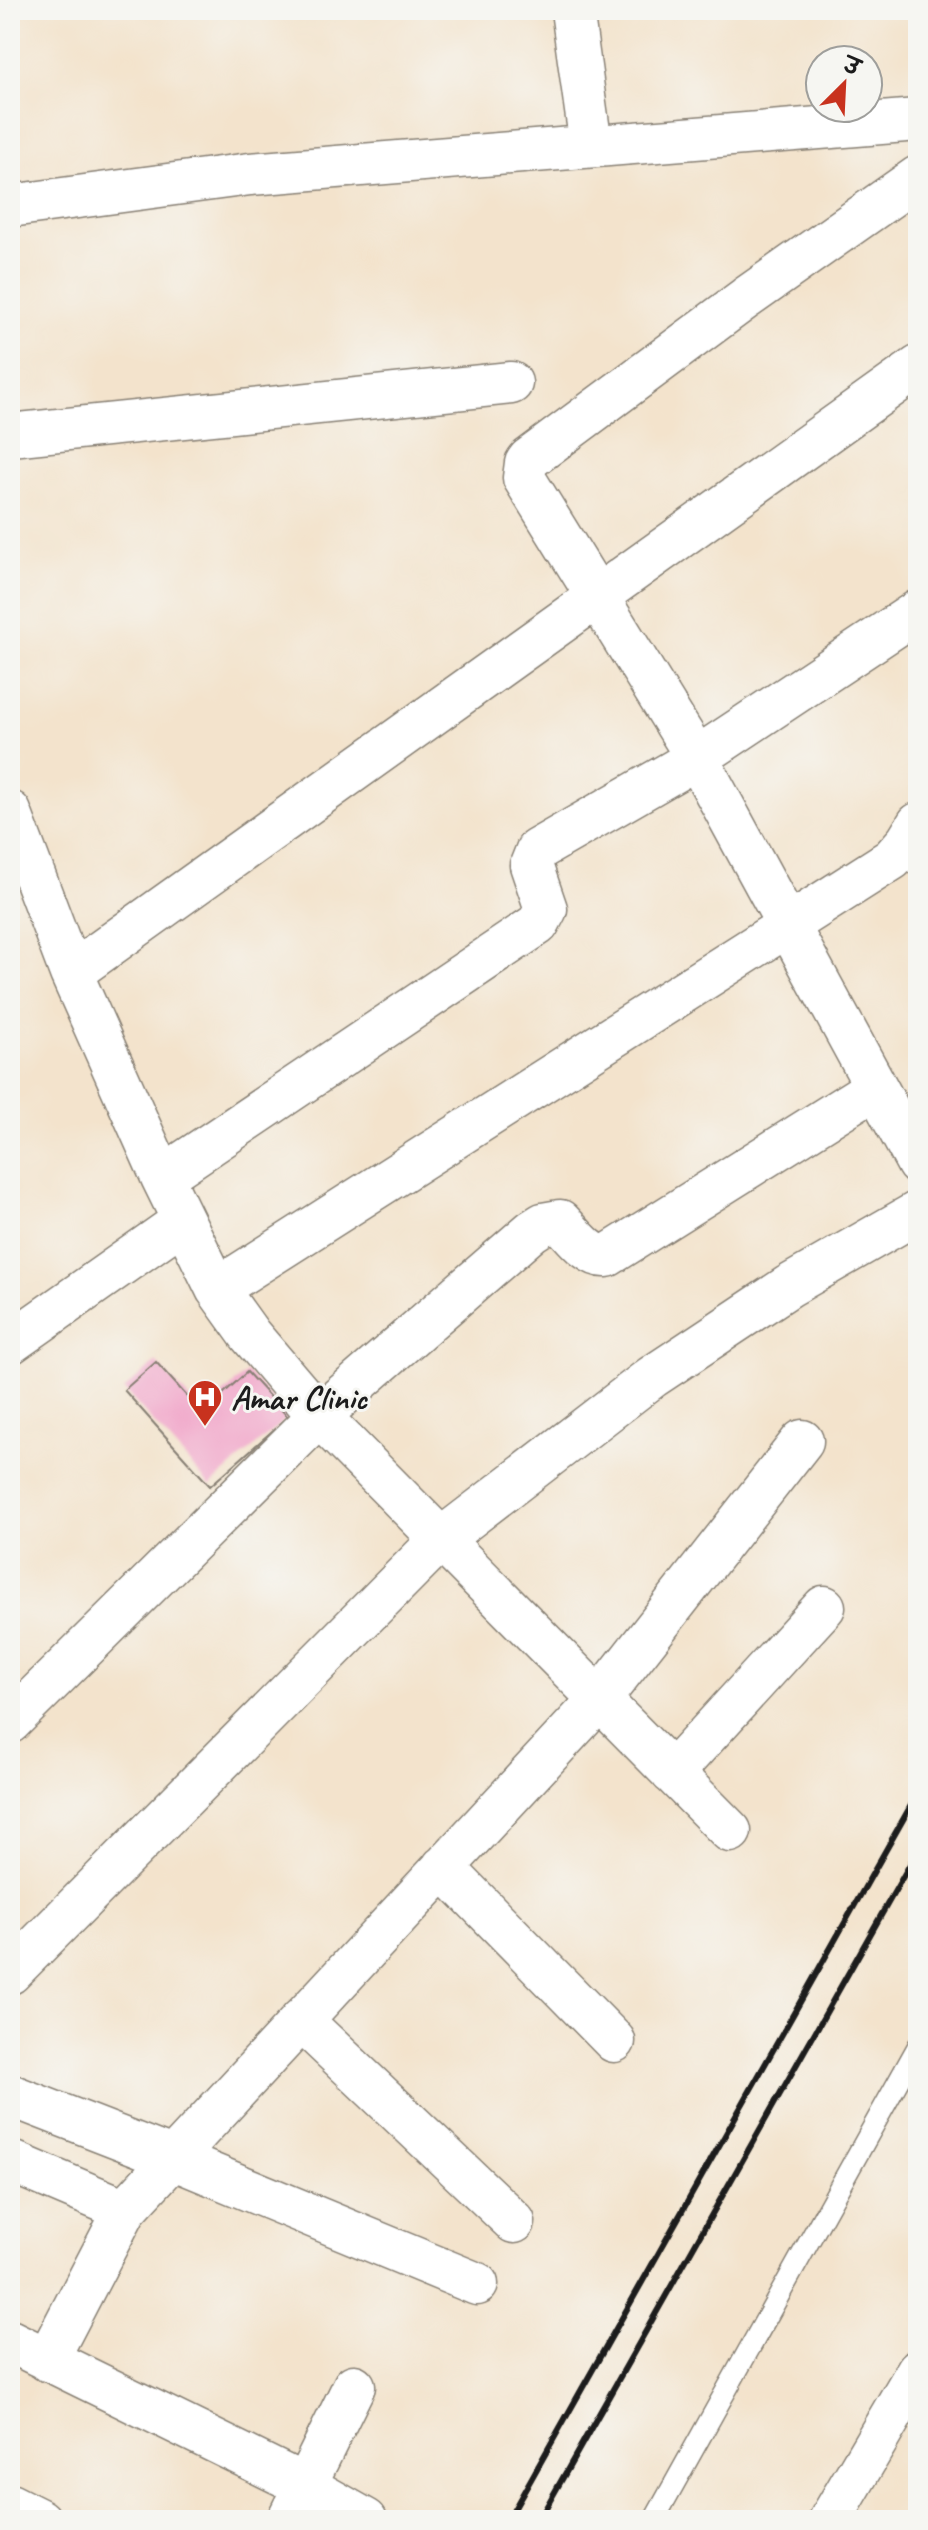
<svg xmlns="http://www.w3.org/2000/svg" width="928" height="2530" font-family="Caveat,'Playpen Sans Deva',sans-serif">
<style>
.building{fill:#f1a8ca}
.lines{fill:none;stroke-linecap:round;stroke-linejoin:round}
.lane-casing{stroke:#888074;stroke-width:23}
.street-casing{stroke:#888074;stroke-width:45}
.lane{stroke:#fff;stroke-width:20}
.street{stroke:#fff;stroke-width:42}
.rail{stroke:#1c1c1c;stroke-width:6}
.labels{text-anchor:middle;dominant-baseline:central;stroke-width:6;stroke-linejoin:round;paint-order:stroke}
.poi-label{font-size:34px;font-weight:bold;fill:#1c1c1c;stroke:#f6f6f2;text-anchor:start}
</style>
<rect width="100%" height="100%" fill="#f6f6f2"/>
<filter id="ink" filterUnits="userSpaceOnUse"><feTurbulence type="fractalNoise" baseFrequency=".0125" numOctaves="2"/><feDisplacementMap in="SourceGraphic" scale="16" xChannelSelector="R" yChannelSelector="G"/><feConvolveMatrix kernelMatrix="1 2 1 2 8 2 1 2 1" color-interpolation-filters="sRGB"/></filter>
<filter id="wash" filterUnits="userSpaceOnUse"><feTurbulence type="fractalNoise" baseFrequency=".006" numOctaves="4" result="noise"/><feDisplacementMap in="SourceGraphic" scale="32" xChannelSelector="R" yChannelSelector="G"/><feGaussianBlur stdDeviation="1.8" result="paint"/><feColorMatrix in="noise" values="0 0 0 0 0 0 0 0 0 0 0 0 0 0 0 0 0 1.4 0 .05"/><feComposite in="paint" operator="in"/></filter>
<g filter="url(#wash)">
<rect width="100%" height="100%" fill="#f3e3cc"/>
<g id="blocks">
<!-- building -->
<path class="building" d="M156 1362 202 1413 247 1372 288 1417 210 1486 124 1390Z"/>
</g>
</g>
<g filter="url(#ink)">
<use href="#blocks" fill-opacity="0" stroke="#888074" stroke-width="2"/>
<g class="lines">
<!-- lane casing -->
<g class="lane-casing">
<path id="lane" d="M654 2520 918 2046"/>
</g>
<!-- street casing -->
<g class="street-casing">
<path id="street" d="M572 10 591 146
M918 177 746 298 529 459 526 463 524 478 697 758 918 1164
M10 206 250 174 918 120
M10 435 511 383
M10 812 71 973 162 1177 217 1289 250 1335 319 1416 730 1831
M71 973 918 367
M162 1177 538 924 546 909 531 865 537 850 697 758 918 611
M217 1289 892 859 907 842 918 824
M10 1343 183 1221
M10 1722 319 1416 532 1231 543 1224 560 1221C572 1233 589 1258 607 1256L876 1087
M672 1773 824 1607
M443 1867 614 2041
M10 1973 440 1540 652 1377 789 1286 918 1212
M301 2020 514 2222
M10 2095 172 2158 477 2284
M10 2161 125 2210
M10 2341 306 2486 366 2520
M47 2360 125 2210 599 1700 802 1441
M10 2505 40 2520
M288 2520 354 2386
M830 2520 918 2370"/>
</g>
<!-- lane -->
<use href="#lane" class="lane"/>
<!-- street -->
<use href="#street" class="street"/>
<!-- rail -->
<path class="rail" d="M508 2520 918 1793
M539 2520 918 1850"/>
</g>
</g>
<!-- icons -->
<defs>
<g id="hospital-pin" transform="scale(1.8)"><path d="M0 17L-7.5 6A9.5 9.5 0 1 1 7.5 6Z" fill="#c8321e" stroke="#f6f6f2"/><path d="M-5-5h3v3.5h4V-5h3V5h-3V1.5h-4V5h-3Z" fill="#fff"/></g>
</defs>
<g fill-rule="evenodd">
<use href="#hospital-pin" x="205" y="1397"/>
</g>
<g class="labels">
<!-- poi labels -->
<g class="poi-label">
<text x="231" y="1397">Amar Clinic</text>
</g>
</g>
<!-- margin -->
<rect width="928" height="2530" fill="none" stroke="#f6f6f2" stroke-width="40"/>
<!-- north arrow -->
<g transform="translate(844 84) rotate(24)"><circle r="38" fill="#f6f6f2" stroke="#9f9f9c" stroke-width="2"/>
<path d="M0-6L14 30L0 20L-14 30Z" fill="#c8321e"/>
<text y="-12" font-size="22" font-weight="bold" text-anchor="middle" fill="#1c1c1c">उ</text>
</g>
</svg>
